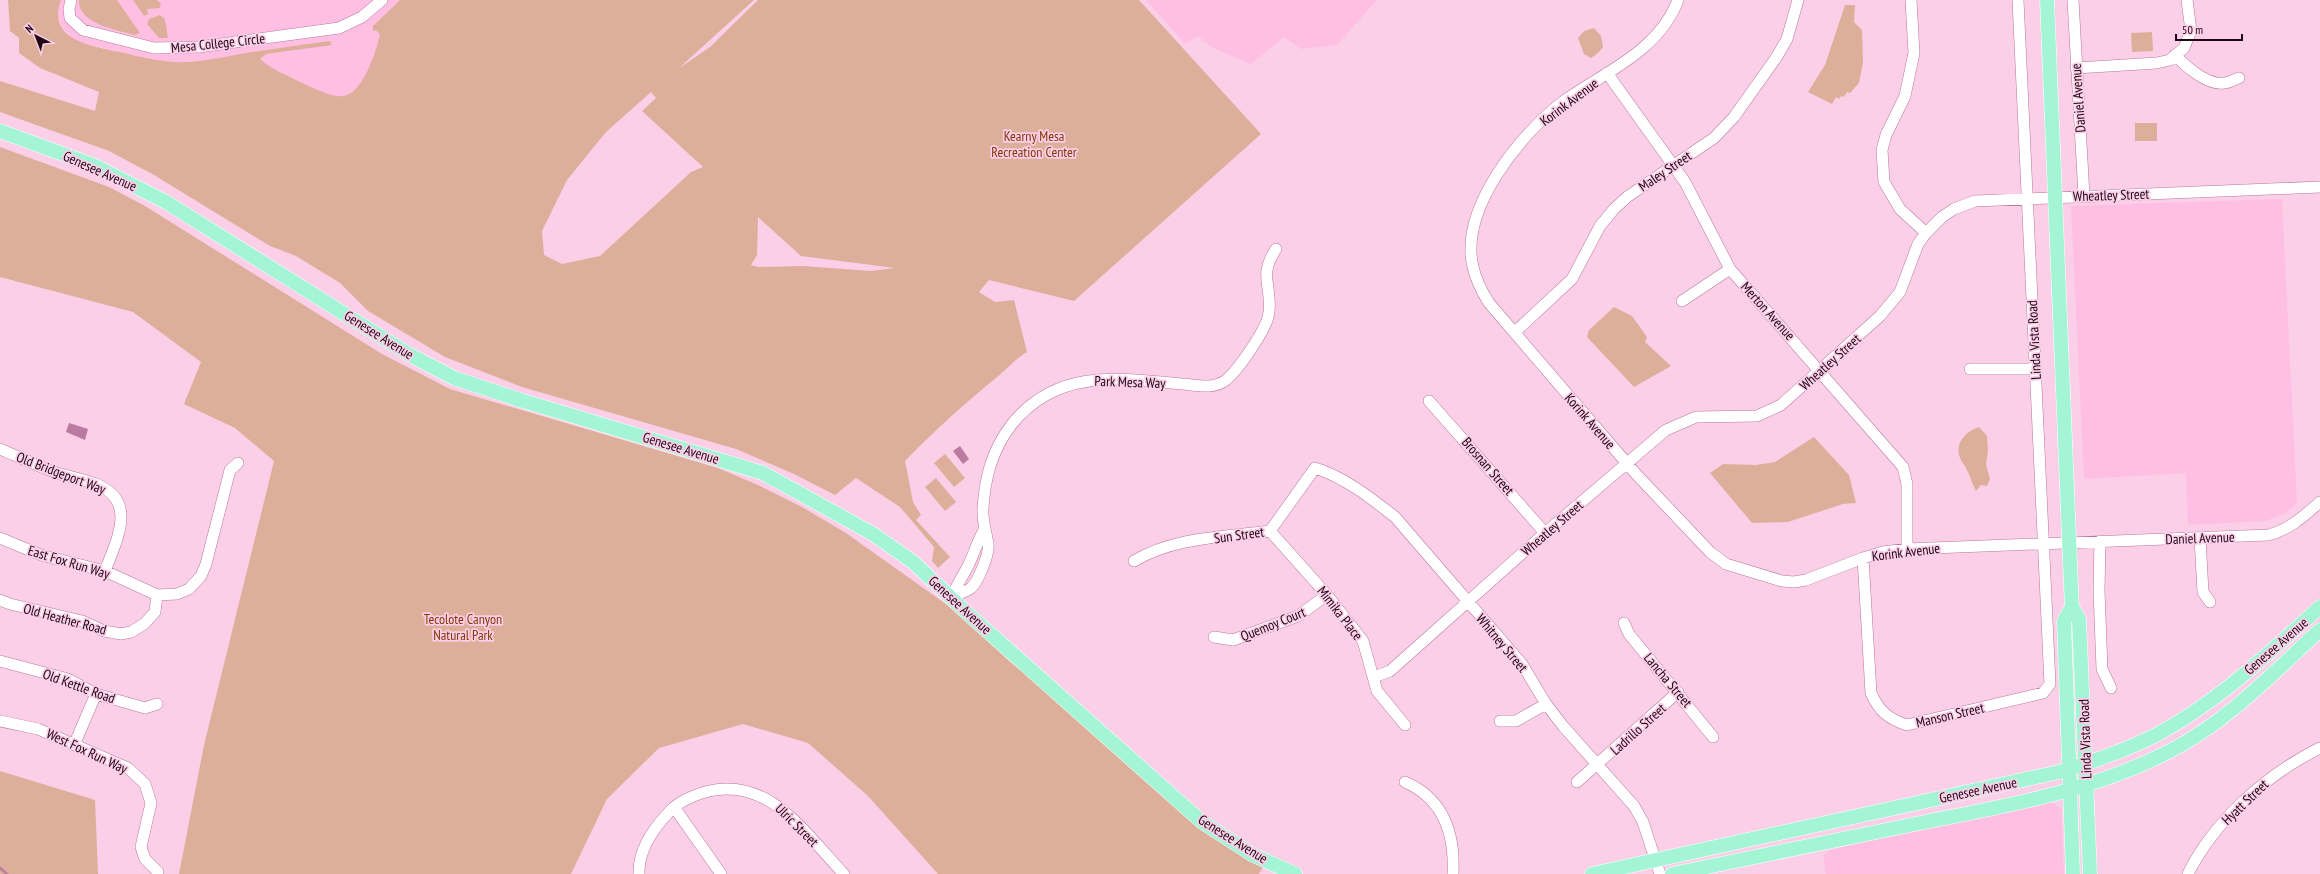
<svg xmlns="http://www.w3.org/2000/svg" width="2320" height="874" font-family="'PT Sans Narrow',sans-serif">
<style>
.built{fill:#ffbfe2}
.green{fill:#ddaf9a;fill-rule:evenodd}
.water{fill:#bb7ba0}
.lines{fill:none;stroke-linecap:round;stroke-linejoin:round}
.stream{stroke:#bb7ba0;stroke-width:2.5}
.minor-casing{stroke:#b9779d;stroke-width:12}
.major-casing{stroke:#fff;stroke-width:15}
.minor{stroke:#fff;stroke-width:11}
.major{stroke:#a3f5d5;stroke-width:14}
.labels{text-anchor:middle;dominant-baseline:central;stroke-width:3.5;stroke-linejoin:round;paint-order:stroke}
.street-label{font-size:14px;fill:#1e0615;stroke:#fbcfe7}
.park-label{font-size:14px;fill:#863504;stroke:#fbcfe7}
</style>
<rect width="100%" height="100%" fill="#fbcfe7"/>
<!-- built -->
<path class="built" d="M57 0H403L361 92 348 100 158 62 80 42 72 38 61 26 56 9Z
M1146 0H1377L1337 45 1301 49 1284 37 1251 64 1211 47 1198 36 1185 44Z
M2282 199 2297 503 2285 513 2266 521 2188 525 2186 473 2084 479 2071 206Z
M2048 800 2061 808 2064 874H1826L1823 855 1830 850Z"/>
<!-- green -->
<path class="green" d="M8 0H61C46 40 92 46 120 52 146 58 162 63 189 62 206 61 223 57 240 54 270 49 300 45 330 41L332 45 266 54 260 59C270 69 287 75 300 82 312 87 331 98 344 96 363 93 376 51 380 35L376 30 373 31V26L400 0H754L678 69 710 47 758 0H1139L1261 134 1074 301 989 280 979 292 995 302 1014 300 1027 352C1015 359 1007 369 996 378 964 404 934 431 905 461L913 502 921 515 916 520 950 557 938 568 932 561 934 547 900 507 856 478 835 495 794 474 736 449 522 387 445 357 368 311 340 283 296 256 270 246 154 175 109 151 0 112V81L95 111 99 92 40 68 19 53V38L10 31ZM651 92 656 98 642 111 703 167 691 172 600 256 562 264 544 255 542 231 567 180 606 132ZM758 217 801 256 895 268 871 271 803 266 758 267 751 265 757 255Z
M79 0H117L140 33 135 35C118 30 78 24 79 0Z
M133 0H157L161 4 160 8 147 9 148 14 144 16Z
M1845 5H1855L1854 22 1862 30 1863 62 1859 83 1850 93 1847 92 1844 97 1841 96 1839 99 1836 97 1832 104 1808 92 1825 65Z
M160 15 165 19 168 38H159L147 24 149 19Z
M1594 28 1601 36 1603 47 1598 53 1591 58 1584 54 1578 38 1584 31Z
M2152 32 2153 51 2132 52 2131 33Z
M2135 123H2157V141H2135Z
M0 147 109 187 145 206 382 354 450 389 718 468 758 485 802 507 846 533 974 624 1006 658 1263 867 1259 874H938L868 796 808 743 743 724 659 748 607 799 571 874H179L204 745 274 461 235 428 184 404 201 362 133 312 0 277Z
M1614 307 1632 316 1647 337 1645 342 1671 366 1634 387 1587 337 1589 330Z
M1979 427 1987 436 1988 451 1986 464 1990 479 1987 486 1981 485 1976 491C1972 484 1970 475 1966 468 1965 465 1962 463 1961 460 1953 445 1965 431 1979 427Z
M1814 437 1849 475 1856 503 1843 504 1788 522 1752 523 1710 473 1723 464 1756 465 1775 462Z
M945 454 965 478 954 487 934 463Z
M936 478 956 502 945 511 925 487Z
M0 771 95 800 98 874H0Z"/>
<!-- water -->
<path class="water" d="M69 423 88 429 85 440 66 432Z
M960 446 969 459 963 464 953 451Z"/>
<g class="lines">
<!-- stream -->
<path class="stream" d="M0 868 7 874"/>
<!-- minor casing -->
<g class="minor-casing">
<path id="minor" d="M71 0 69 9 70 18 83 30 154 48 199 47 339 28 362 17 382 0
M1678 0C1659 51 1605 72 1564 101 1521 133 1459 209 1473 267 1476 280 1482 292 1489 303L1636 474 1710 552 1726 564 1782 581 1794 582 1806 580 1863 558 1883 552 1907 549 2268 535C2289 530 2304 516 2320 502
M1911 0 1914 53 1905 96 1886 135 1882 150 1884 182 1900 209 1926 233
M2073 0 2084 196
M2175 55C2185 66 2208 86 2224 83 2229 83 2235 79 2239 78
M2076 68 2157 63 2170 60 2184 48 2191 31 2187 0
M1607 73 1685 182 1730 269 1903 467 1907 484V549
M1682 301 1730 269
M1515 332 1572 279 1600 226 1614 209 1627 197 1714 138 1734 117 1776 58 1787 39 1798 0
M1970 369H2036
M1429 401 1545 533
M0 449C19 457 38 466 57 473 70 477 83 479 96 484 138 501 117 539 105 571
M1270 531 1327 595 1363 641 1377 691 1405 725
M0 538 41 555 105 571 157 595 177 594 189 589 201 576 206 564 230 470 238 463
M2200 538 2203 592 2210 602
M2100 541 2099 591 2102 669 2111 688
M1863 558 1871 693C1879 711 1888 719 1907 725L2043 693 2050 684 2018 0
M1134 561C1174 537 1224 537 1270 531L1315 468C1344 477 1371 498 1395 517L1522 664 1546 704 1563 726 1634 806 1643 822 1660 874
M952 597C957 594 966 592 971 588 978 582 990 553 988 544 986 531 982 521 983 508 985 477 992 450 1012 424 1057 368 1120 378 1182 384 1197 385 1213 390 1226 380 1238 370 1268 328 1269 312 1272 284 1258 276 1276 249
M952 597C956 586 963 576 968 566 974 554 977 542 984 530
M0 600 10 604 82 621 104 631 121 634 131 632 144 624 155 612 157 595
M1624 623 1629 634 1713 737
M1214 637 1233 640 1298 616 1327 595
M0 661 68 679 96 694 145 708 157 704
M1374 677 1390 671 1545 533 1666 430 1696 417 1757 416 1781 405 1880 316 1900 292 1918 244 1926 233 1942 217 1954 209 1975 201 2320 187
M0 721 38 729 128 768 145 784 151 803 141 847 145 859 158 872
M1500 721H1516L1546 704
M74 745 96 694
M1405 782C1444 799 1455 834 1453 874
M1577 782 1678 692
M674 807 721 874
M639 874C638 850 653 829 669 812 679 801 694 795 709 791 771 777 806 835 844 874
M2188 874C2214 821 2267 774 2320 748"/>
</g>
<!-- major casing -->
<g class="major-casing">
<path id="major" d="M2047 0 2071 586 2072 607 2064 621 2073 874
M0 131 93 165 166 202 410 355 454 378 520 400 763 473 873 534 913 562 967 613 1202 822 1253 855 1295 874
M2072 607 2079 619 2090 874
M1592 874 2059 772C2092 762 2127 750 2158 734 2219 701 2269 653 2320 607
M1672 874C1758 856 1844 839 1930 821 2011 805 2094 790 2168 752 2226 723 2273 673 2320 630"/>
</g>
<!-- minor -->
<use href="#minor" class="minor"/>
<!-- major -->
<use href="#major" class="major"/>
</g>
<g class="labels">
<!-- street labels -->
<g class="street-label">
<text transform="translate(218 43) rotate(-6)">Mesa College Circle</text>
<text transform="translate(2078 98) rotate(-94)">Daniel Avenue</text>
<text transform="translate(1569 102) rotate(-37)">Korink Avenue</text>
<text transform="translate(100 171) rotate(24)">Genesee Avenue</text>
<text transform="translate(1665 171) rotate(-34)">Maley Street</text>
<text transform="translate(2111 195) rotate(-2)">Wheatley Street</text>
<text transform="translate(1768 311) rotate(48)">Merton Avenue</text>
<text transform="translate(379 335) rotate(32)">Genesee Avenue</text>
<text transform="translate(2034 340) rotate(-93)">Linda Vista Road</text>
<text transform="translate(1830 362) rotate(-42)">Wheatley Street</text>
<text transform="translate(1130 382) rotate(2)">Park Mesa Way</text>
<text transform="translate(1590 421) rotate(49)">Korink Avenue</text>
<text transform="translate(681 448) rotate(17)">Genesee Avenue</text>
<text transform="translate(1488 466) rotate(49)">Brosnan Street</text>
<text transform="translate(61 473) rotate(21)">Old Bridgeport Way</text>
<text transform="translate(1552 528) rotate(-41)">Wheatley Street</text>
<text transform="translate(1239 535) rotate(-8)">Sun Street</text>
<text transform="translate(2200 538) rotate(-2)">Daniel Avenue</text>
<text transform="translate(1906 552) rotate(-7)">Korink Avenue</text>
<text transform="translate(69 562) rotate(17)">East Fox Run Way</text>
<text transform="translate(960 605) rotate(42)">Genesee Avenue</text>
<text transform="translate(1340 613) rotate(52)">Mimika Place</text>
<text transform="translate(65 619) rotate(15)">Old Heather Road</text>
<text transform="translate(1273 624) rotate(-22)">Quemoy Court</text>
<text transform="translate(1502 643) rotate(50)">Whitney Street</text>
<text transform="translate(2276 646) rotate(-41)">Genesee Avenue</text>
<text transform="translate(1668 680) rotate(50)">Lancha Street</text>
<text transform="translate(79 686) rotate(20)">Old Kettle Road</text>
<text transform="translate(1950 715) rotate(-13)">Manson Street</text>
<text transform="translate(1638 729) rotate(-42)">Ladrillo Street</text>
<text transform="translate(2085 739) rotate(-92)">Linda Vista Road</text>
<text transform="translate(87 751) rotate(25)">West Fox Run Way</text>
<text transform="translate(1978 790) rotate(-12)">Genesee Avenue</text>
<text transform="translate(2245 802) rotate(-44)">Hyatt Street</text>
<text transform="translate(797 825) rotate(45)">Ulric Street</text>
<text transform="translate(1233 839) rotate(32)">Genesee Avenue</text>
</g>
<!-- park labels -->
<g class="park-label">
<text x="1034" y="136">Kearny Mesa<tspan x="1034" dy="16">Recreation Center</tspan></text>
<text x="463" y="619">Tecolote Canyon<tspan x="463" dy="16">Natural Park</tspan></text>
</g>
</g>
<!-- north arrow -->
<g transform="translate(36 36) rotate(318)" stroke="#fbcfe7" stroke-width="3" paint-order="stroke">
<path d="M0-3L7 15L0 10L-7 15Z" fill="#1e0615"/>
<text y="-6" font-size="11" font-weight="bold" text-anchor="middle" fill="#1e0615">N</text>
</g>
<!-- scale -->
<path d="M2176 34v6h66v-6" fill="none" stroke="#1e0615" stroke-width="2"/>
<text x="2182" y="34" font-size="12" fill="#1e0615" stroke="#fbcfe7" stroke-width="3" paint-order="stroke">50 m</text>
</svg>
